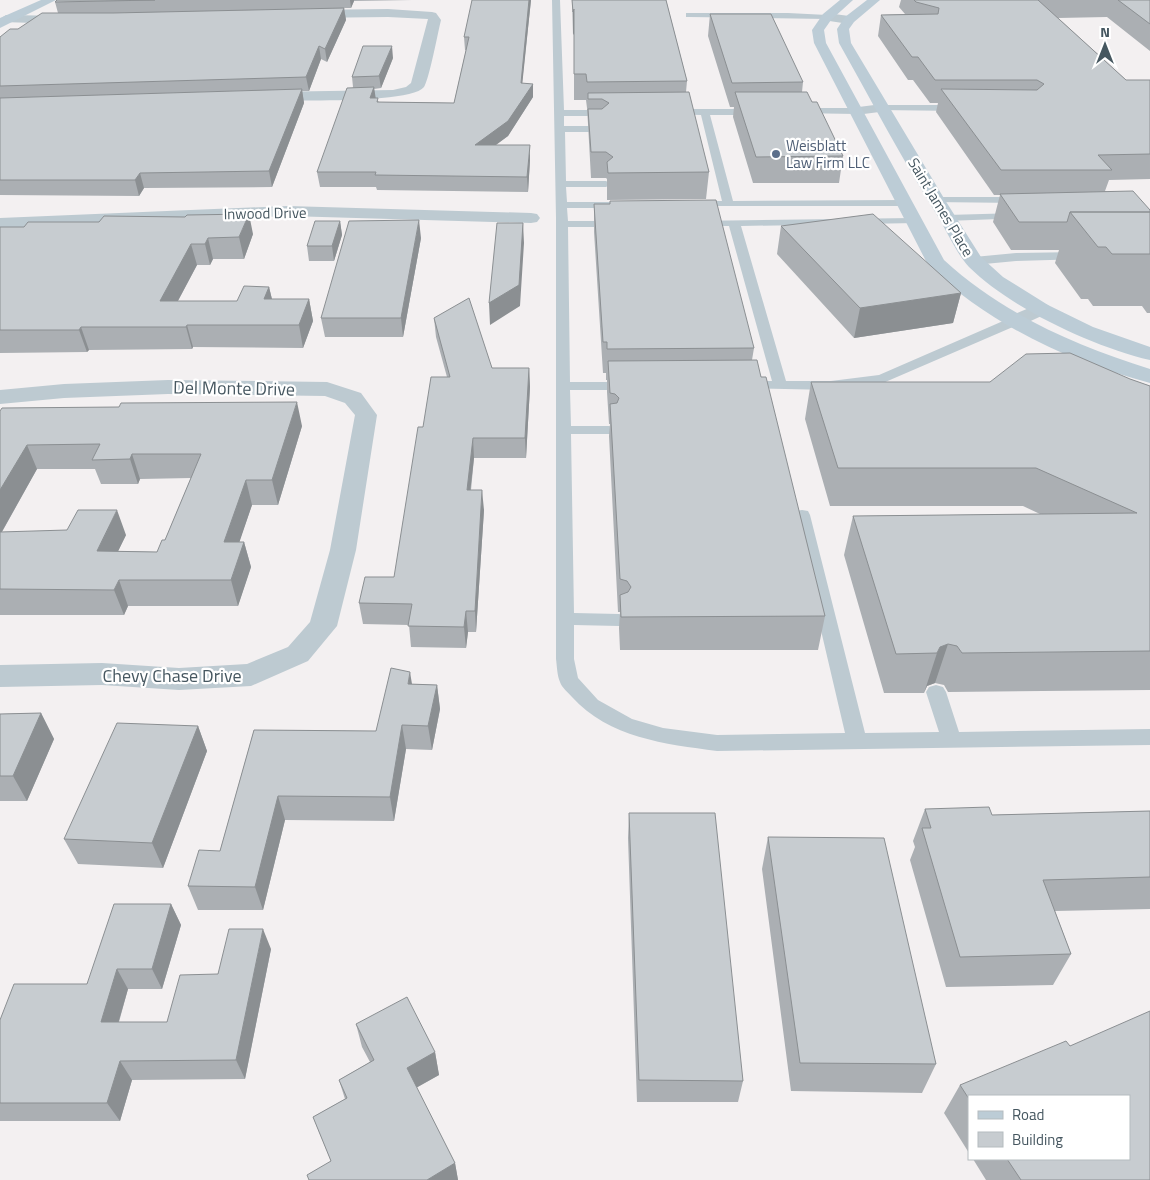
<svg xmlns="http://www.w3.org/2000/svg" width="1150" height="1180" font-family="'Titillium Web',sans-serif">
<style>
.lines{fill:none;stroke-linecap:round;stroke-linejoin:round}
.lane{fill:#bdcad1;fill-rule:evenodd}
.street{fill:#bdcad1;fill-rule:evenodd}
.secondary{fill:#bcccd6;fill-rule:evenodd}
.wall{fill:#abafb3;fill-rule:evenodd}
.shaded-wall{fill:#8b8f92}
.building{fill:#c7ccd0;stroke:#8b8f92}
.service-dot{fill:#5c6f8a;stroke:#fff;stroke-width:2}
.labels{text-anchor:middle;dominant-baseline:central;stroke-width:4.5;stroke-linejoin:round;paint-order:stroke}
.far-service-label{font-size:15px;fill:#4e5e75;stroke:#fff;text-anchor:start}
.far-street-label{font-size:15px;fill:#465760;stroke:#fff}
.street-label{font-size:18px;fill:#465760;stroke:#fff}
</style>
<rect width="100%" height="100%" fill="#f3f0f1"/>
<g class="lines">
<!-- lane -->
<path class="lane" d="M552 0H560L564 110H612L617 113 612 116H564V126H602L607 129 602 132H565L566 181H606L611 184 606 187H566L567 202H619L624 205 619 208H567L568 221H617L623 224 617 227H568L570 382H630L637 386 630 390H570L571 426H609L614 427 616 430 614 433 609 434H571L574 613 619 614 625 616 628 620 625 624 619 626 574 625V659L578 678 598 700 632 719 663 728 717 735 845 733 794 515 796 511 802 510 808 511 810 515 865 733 939 732 926 692 929 687 936 685 943 687 946 692 959 732 1150 729V745L717 751C665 744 609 738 572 697 568 692 562 688 560 682 557 675 557 666 556 659V218Z
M686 13H788L827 15 831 17 827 19 689 17H686Z
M882 105H959L964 108 959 111 879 110V106Z
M798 108H856L861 111 856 114 795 113V109Z
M670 109H757L762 112 757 115H710L733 201 904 200 909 203 904 206H688L687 204 692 201H722L701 115 667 114V110Z
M936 197H1020L1025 200 1020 203 932 202 931 200 932 198Z
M1018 213 1022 214 1024 216 1022 218 947 221 941 218 947 215Z
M913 218 919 221 917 223 741 226 786 381H831L879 375 1010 318H1020L1021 321 1020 324 883 383 831 390 739 388 737 385 744 381H772L729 226H698L694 225 692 223 694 221Z
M1080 252 1084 253 1086 256 1084 259 1016 261 974 265 968 261 974 257 1016 253Z"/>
<!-- street -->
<path class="street" d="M388 9 432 12 436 13 441 20C438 32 429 80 424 87 411 104 291 100 265 100L260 99 258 96 260 93 265 92 393 90 406 87 411 83 428 19 388 17 307 18 301 14 307 10Z
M827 13 849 16 855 20 849 24 823 20 821 17Z
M6 15 69 16 75 20 69 24 2 22 0 19Z
M882 104 887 105 889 108 887 111 856 115 851 114 849 111 851 108Z
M288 206 531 213 537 214 540 218 537 222 531 223 288 216 0 228V218Z
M1041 303 1048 305 1051 309 1048 313 1022 325 1015 327 1008 325 1005 321 1008 317Z
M168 380 327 382 361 393 377 415 356 550 337 626 308 661 251 686 179 690 102 685 0 687V665L102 663 179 668 247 664 288 647 310 622 330 550 355 415 345 403 325 396 168 394 64 398 0 404V390L64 384Z"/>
<!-- secondary -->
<path class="secondary" d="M41 0H56L0 28V18Z
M840 0H853L831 20 824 30 826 43 944 260C1003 314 1074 345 1150 369V383C1069 362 991 325 929 267L814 43 812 30 823 14Z
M867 0H880L854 22 849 29 851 43 945 200 981 257 1003 277 1048 305 1093 327 1150 347V360C1092 346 1012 309 969 267 956 253 947 231 937 215 902 159 871 100 839 43L837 29 845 17Z"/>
</g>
<!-- wall -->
<path class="wall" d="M57 0H412L354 1 351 8H344L346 20 327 62 321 59 309 91H302L304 103 272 187 144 188 139 196 0 195V37L58 13 55 2Z
M531 0 522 83 533 97 508 136 495 145 530 160 528 192 377 190 376 187H320L317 172 353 87 352 77 393 58 381 88 374 89 375 98 379 102 454 103 466 50H465L464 37Z
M572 0H666L687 81 686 92 709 172 706 199 607 200V179L606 178H591L588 124 587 108 586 100H574V33L573 35Z
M901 0H1150V51L1107 17 1058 18 1126 80H1150V179L1109 180 1105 191 1150 210V313H1147L1142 306H1093L1088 299H1081L1055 263 1059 250H1011L993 222 1000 195H994L936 112 938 103H930L913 80H908L878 36 881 15 905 14 899 7Z
M710 14 803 82 802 92 812 102 843 156 839 183H753L733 117 734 107H730L708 36Z
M594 204 754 348 752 360 825 616 818 650H620L619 628 620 612H618L609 436 610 424H609L607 392V380H606V373H603L594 232Z
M340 221 342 235 334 261H309L307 246Z
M781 226 961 293 953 323 854 338 777 254Z
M0 227 253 234 244 259H213L210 265H197L178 301H237L269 287 272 299H309L313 321 303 348 193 347 192 349 89 350 87 352 0 353Z
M421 238 403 337H325L321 318Z
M434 318 492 368H529L530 387 526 458H474L471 490 484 510 476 632H468L466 648 411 647 409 625 363 624 359 603 394 577 447 377 436 337Z
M1130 379 1150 386V690L948 692 944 685 935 683 927 686 924 693H884L844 555 853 516 1040 514 1023 506H830L805 419 811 382H990Z
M119 407 302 426 278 505H252L239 542H244L251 567 238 606H128L124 615H0V411ZM37 469H95L101 484H138L140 479 191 478 165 540 157 552 118 551 126 535 2 532Z
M412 684 437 685 440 709 432 750 406 749 394 821 285 820 263 910H198L188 886 220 851 254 730 376 731Z
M41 713 54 739 27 801H0V714Z
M198 726 207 751 163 868 78 864 64 839Z
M925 809 992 815 1150 811V909L1055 911 1071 954 1053 985 946 987 910 860 915 847 913 841Z
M629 813 743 1081 738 1102H637L628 838Z
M768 837 936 1064 922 1093 791 1091 762 869Z
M171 904 181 925 162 989H128L119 1022H167L218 974 271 949 245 1079 132 1080 120 1121H0V1020L87 984Z
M356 1024 435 1052 439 1075 416 1088 455 1163 458 1180H309L331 1161 313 1117 345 1099 339 1080 370 1062 362 1047Z
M1070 1046 1150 1180H986L973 1159H1129L969 1096V1153L944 1113 960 1085Z"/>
<!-- shaded-wall -->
<path class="shaded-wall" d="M350 0H354V1L351 8Z
M529 0H531L521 96V83Z
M344 8 346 20 327 62 325 49Z
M574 9V33L573 35V12Z
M319 46 321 59 309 91 306 77Z
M392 46 393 58 381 88 379 76Z
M533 84V97L508 136 476 160 475 145Z
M374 87 376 100 370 98Z
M302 89 304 103 272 187 269 171Z
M530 145V160L528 192 527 177Z
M140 173 144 188 139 196 135 180Z
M249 214 253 234 244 259 239 237Z
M419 220 421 238 403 337 401 318Z
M340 221 342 235 334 261 332 246Z
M523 223 524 243 520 306 490 325 489 303Z
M208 238 213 259 210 265 205 244Z
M191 244 197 265 166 323 160 301Z
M269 287 274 308 264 299Z
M961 293 953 323 854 338 860 308Z
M309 299 313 321 303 348 299 325Z
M187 325 193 347 192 349 186 327Z
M81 327 89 350 87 352 79 330Z
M529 368 530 387 526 458 525 438Z
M297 402 302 426 278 505 272 480Z
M473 438 474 458 468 510 467 490Z
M27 445 37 469 0 535V490Z
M132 454 140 479 138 484 130 459Z
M246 480 252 505 231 567 224 542Z
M482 490 484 510 476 632 475 611Z
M117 510 126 535 106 576 97 551Z
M244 542 251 567 238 606 231 580Z
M119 580 128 606 124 615 114 590Z
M466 611 468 632 466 648 464 627Z
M948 644 935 683 927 686 924 693 937 653 940 647Z
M410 672 414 696 408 684Z
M437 685 440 709 432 750 428 726Z
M41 713 54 739 27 801 13 776Z
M402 725 406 749 394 821 390 797Z
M198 726 207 751 163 868 152 843Z
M278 796 285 820 263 910 255 887Z
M171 904 181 925 162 989 152 969Z
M263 929 271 949 245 1079 236 1060Z
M117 969 128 989 113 1041 101 1022Z
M435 1052 439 1075 412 1090 407 1068Z
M120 1061 132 1080 120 1121 107 1103Z
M455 1163 458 1180H427Z"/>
<!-- building -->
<path class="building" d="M57 0H155L55 2Z
M472 0H529L521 83 533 84 508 121 475 145H530L527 177 375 175 376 172H317L347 88 374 87 370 98H378L377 102 454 103 469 37H464Z
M572 0H666L687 81 587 82 586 74H574V9L573 12Z
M914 0H1038L1126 80H1150V154L1098 155 1112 170H1001L941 89 1037 90 1044 84 1037 80H935L918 57H912L881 15 938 14 939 8 916 2Z
M1118 0H1150V24Z
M344 8 325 49 319 46 306 77 0 86V37L10 29H18L42 13H113Z
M710 14H771L803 82 732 83Z
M363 46H392L379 76 352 77Z
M302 89 269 171 140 173 135 180H0V98Z
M689 92 709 172 608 173 607 162 613 157 606 152H591L588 109H602L609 103 602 99H588V93Z
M735 92H807L812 102H817L843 156 756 157Z
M1133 191 1150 210V212H1070L1067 222H1019L1000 194Z
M716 200 754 348 607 349V342H603L594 204H610V201Z
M1070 212H1150V254H1112L1106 247H1098Z
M249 214 239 237 208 238 205 244H191L160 301H237L244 286 269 287 264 299H309L299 325H187L186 327H81L79 330H0V227H24L28 222H99L104 216 185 217 187 215Z
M873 214 961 293 860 308 781 226Z
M419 220 401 318H321L349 221Z
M315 221H340L332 246H307Z
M497 223H523L519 285 489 303Z
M469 298 492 368H529L525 438H473L467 490H482L475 611H466L464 627 408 626 412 604 359 603 365 577H394L418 427H423L431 377H450L434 318Z
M1070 353 1130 379 1150 386V651L962 653 957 646 948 644 940 647 937 653 896 654 853 516 1137 513 1036 468H838L811 382H990L1026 354Z
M757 360 761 377H766L825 616 621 617 620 595 628 592 631 587 627 581 620 579 610 404 617 403 619 398 615 394 610 393 608 361Z
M297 402 272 480H246L224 542H244L231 580H119L114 590 0 589V532L67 530 78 510H117L97 551 157 552 162 540H165L201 454H132L130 459 92 460 100 444 27 445 0 490V411L2 408 119 407 121 403Z
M391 668 410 672 408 684 437 685 428 726 402 725 390 797 278 796 255 887 188 886 199 850 220 851 254 730 376 731Z
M41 713 13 776H0V714Z
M117 723 198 726 152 843 64 839Z
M989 807 992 815 1150 811V877L1043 880 1071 954 960 957 922 828H931L925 809Z
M629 813H715L743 1081 639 1080Z
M768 837 884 838 936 1064 800 1063Z
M114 904H171L152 969H117L101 1022H167L180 975 218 974 229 929H263L236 1060 120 1061 107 1103H0V1020L14 984H87Z
M407 997 435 1052 407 1068 455 1163 427 1180H309L307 1175 331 1161 313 1117 347 1098 339 1080 374 1060 356 1024Z
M1150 1011V1180H1021L1007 1159H1129V1096H969V1099L960 1085 1066 1041 1070 1046Z"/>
<!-- markers -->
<circle class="service-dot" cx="776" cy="154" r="5"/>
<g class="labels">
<!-- far-service labels -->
<g class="far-service-label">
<text x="786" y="145">Weisblatt<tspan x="786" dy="17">Law Firm LLC</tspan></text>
</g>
<!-- far-street labels -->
<g class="far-street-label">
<text transform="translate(941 207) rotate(59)">Saint James Place</text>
<text transform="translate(265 213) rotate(-1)">Inwood Drive</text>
</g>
<!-- street labels -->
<g class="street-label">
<text transform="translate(234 388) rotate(1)">Del Monte Drive</text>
<text x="172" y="675">Chevy Chase Drive</text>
</g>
</g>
<!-- legend -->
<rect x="968" y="1095" width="162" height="65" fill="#ffffff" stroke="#b5bcbf"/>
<rect x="978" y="1111" width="25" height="8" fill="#bcccd6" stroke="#b5bcbf"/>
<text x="1012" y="1120" font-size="15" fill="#465760">Road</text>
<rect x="978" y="1132" width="25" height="15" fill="#c7ccd0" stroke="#b5bcbf"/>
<text x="1012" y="1145" font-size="15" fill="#465760">Building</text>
<!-- north arrow -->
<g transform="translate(1105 45)" stroke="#ffffff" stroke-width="4" paint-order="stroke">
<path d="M0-4L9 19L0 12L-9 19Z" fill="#465760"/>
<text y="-8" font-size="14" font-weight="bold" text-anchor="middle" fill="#465760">N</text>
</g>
</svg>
